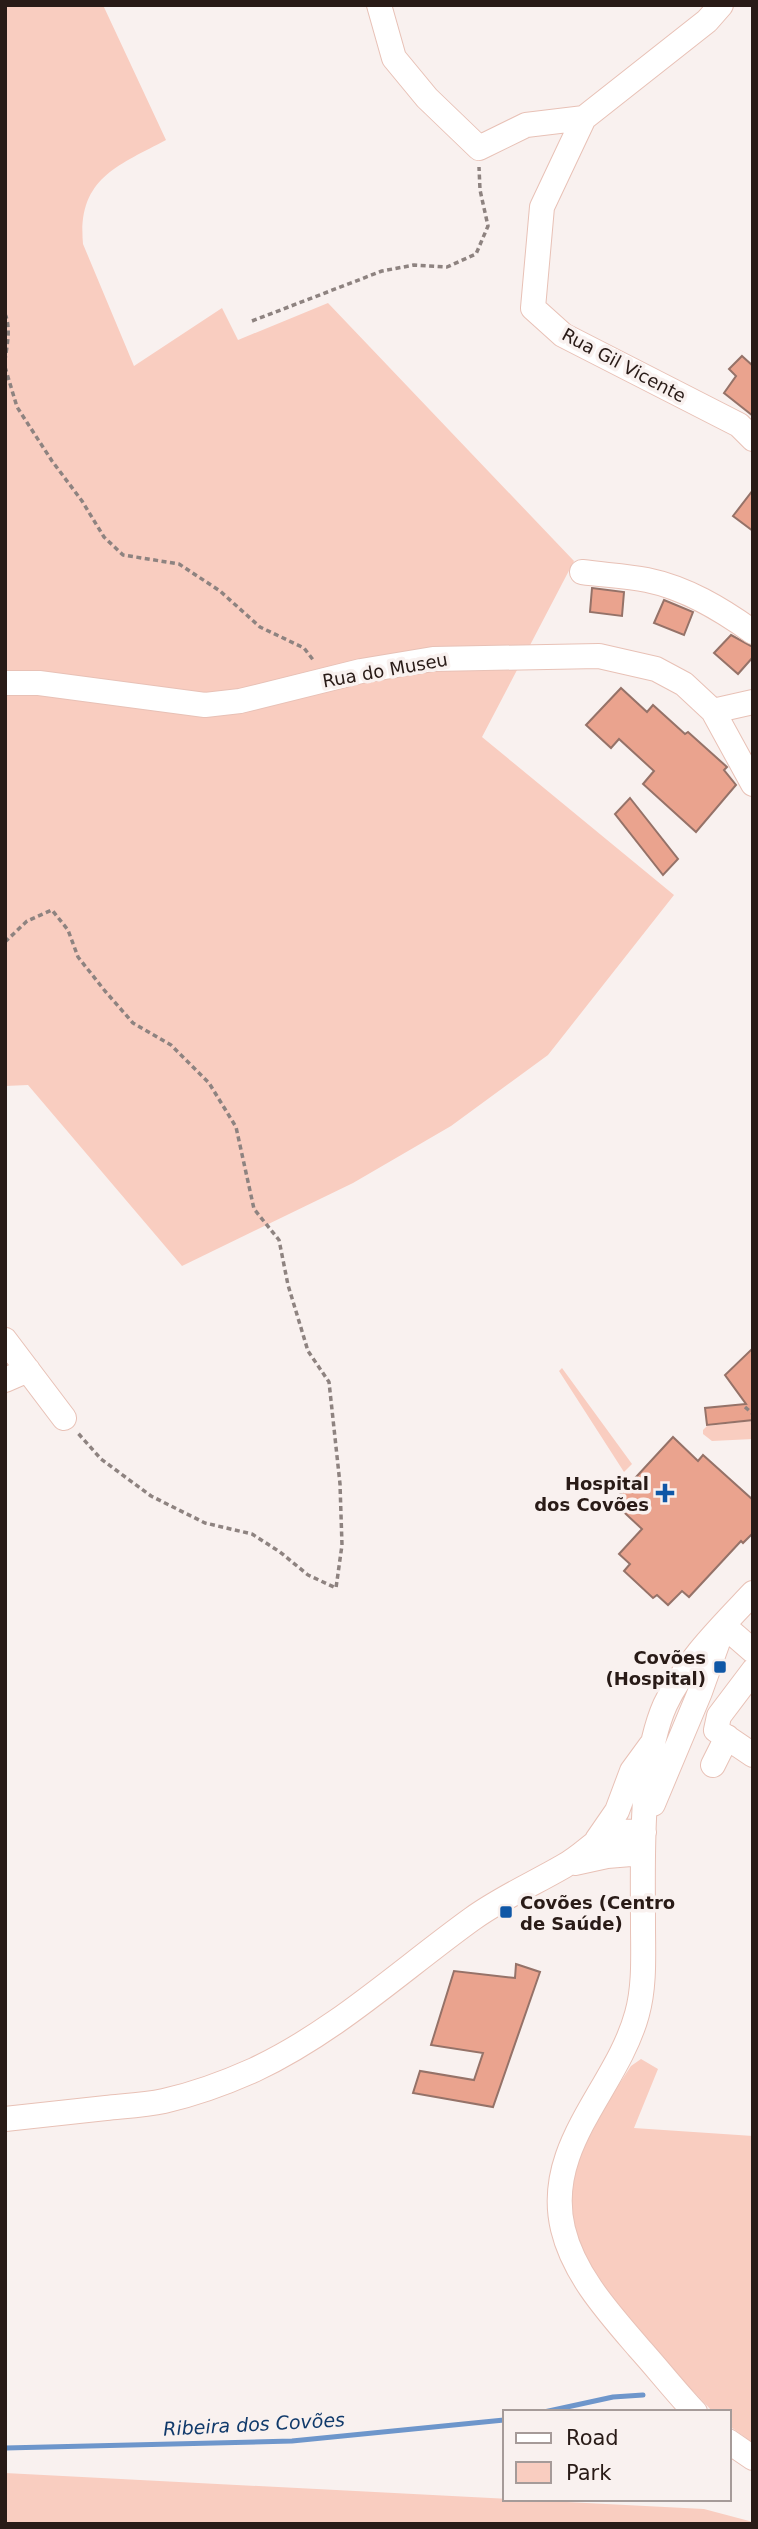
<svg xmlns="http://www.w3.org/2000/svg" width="758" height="2529" font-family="'DejaVu Sans',sans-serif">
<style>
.green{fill:#f9cdc0}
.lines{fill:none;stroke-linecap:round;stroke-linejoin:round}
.stream{stroke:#6e96cb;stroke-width:5}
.building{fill:#eaa38e;stroke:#957268;stroke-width:2}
.minor-casing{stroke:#e8c1b6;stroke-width:26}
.path{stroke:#8e8380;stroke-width:3.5;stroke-dasharray:5 3.5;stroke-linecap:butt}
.minor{stroke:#fff;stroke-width:24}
.poi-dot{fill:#0f57a6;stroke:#f9f1ef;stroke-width:2.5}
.labels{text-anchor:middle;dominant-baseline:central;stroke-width:7;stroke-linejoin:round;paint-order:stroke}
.street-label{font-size:18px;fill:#291b17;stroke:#f9f1ef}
.poi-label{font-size:18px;font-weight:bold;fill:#291b17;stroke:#f9f1ef;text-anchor:end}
.water-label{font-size:19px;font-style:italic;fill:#113a6b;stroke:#f9f1ef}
</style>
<rect width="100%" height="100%" fill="#f9f1ef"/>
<!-- green -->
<path class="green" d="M5 5H103L166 140C117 166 77 179 83 244L134 366 222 308 238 340 328 303 574 561 482 737 674 895 548 1055 451 1126 353 1183 182 1266 28 1085 5 1086Z
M562 1368 632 1464 624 1472 559 1371Z
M752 1421 753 1439 712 1441 703 1434V1430L707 1426Z
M641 2059 658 2069 634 2128 753 2136V2443L728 2425V2412H713C672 2368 585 2285 573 2226 568 2207 570 2182 576 2163 586 2128 611 2097 631 2066Z
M5 2473 704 2509 753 2522V2524H5Z"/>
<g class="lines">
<!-- stream -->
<path class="stream" d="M544 2412 613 2397 643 2395
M5 2448 292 2441 504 2420"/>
</g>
<!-- building -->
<path class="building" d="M742 356 753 366V416L724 393 736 376 729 369Z
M753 490V531L733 516Z
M592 588 624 592 622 616 590 612Z
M664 600 693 612 684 635 654 623Z
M731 635 753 647V657L738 674 714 653Z
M621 688 647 712 653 705 685 734 688 732 727 767 724 770 736 785 696 832 643 784 654 771 619 739 611 748 586 725Z
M630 798 678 859 663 875 615 814Z
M753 1348V1420L707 1425 705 1408 746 1404 725 1375Z
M673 1437 698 1461 703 1455 753 1500V1533L743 1543 741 1541 689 1597 682 1591 668 1605 657 1595 653 1598 624 1571 630 1564 619 1554 642 1529 613 1502Z
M516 1964 540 1972 493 2107 413 2093 420 2071 474 2080 483 2053 431 2045 454 1971 515 1978Z"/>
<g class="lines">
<!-- minor casing -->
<g class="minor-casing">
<path id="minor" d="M379 5 394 58 427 98 479 148 526 125 584 118
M721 5 707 21 584 118 542 207 533 308 563 335 739 425 753 439
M582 572C604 575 626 576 647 580 686 588 721 609 753 632
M5 683H39L205 705 240 701 361 671 433 659 599 656 656 669 684 684 713 711 753 784
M713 711 753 702
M5 1340 64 1418
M5 1380 28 1370
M723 1625 753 1651
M753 1671 719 1716 716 1730 753 1755
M713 1765 727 1737
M653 1804 700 1692 720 1636
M597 1840 617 1811 632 1771 651 1745
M575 1863 607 1856 643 1853
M5 2119C39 2115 72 2112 106 2108 125 2106 145 2105 164 2101 195 2094 225 2083 254 2070 335 2032 400 1971 472 1919 501 1898 533 1884 564 1866 598 1846 598 1828 644 1832
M695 2412C675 2391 658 2369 639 2348 609 2313 574 2275 563 2229 543 2146 617 2088 637 2014 645 1985 643 1954 643 1925 643 1860 639 1764 665 1705 685 1662 721 1627 753 1593
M728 2441 753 2458"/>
</g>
<!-- path -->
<path class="path" d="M5 314C11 327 7 346 5 360
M252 321 382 271 414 265 447 267 476 254 488 226 480 190 479 167
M5 367 17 407 52 461 82 501 104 537 123 555 179 564 220 591 260 627 304 648 314 661
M5 942 27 921 52 910 68 930 78 957 105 991 133 1023 171 1045 209 1083 236 1127 254 1209 279 1240 288 1285 308 1351 329 1382 340 1484 342 1545 336 1588 308 1575 280 1552 252 1534 205 1523 151 1496 101 1459 77 1432
M745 1407 753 1414"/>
<!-- minor -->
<use href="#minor" class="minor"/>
</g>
<!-- markers -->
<g class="poi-dot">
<path d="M661.5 1482.5h7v7h7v7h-7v7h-7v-7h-7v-7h7z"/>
<rect x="713" y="1660" width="14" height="14" rx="3.5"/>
<rect x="499" y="1905" width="14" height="14" rx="3.5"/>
</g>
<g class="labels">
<!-- street labels -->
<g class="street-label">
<text transform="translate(624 365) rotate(28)">Rua Gil Vicente</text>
<text transform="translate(385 670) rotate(-10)">Rua do Museu</text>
</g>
<!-- poi labels -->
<g class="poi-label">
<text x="649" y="1483">Hospital<tspan x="649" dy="21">dos Covões</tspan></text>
<text x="706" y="1657">Covões<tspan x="706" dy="21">(Hospital)</tspan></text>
<text x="520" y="1902" text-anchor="start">Covões (Centro<tspan x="520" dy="21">de Saúde)</tspan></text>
</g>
<!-- water labels -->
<g class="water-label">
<text transform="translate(254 2424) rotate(-3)">Ribeira dos Covões</text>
</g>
</g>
<!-- border -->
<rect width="758" height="2529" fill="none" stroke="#291b17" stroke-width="14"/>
<!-- legend -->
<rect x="503" y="2410" width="228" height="91" fill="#f9f1ef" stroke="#a69b99" stroke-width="2"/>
<rect x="516" y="2433" width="35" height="10" fill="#ffffff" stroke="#a69b99" stroke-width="2"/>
<text x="566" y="2445" font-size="21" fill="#291b17">Road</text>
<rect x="516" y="2462" width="35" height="21" fill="#f9cdc0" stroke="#a69b99" stroke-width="2"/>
<text x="566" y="2480" font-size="21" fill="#291b17">Park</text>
</svg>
